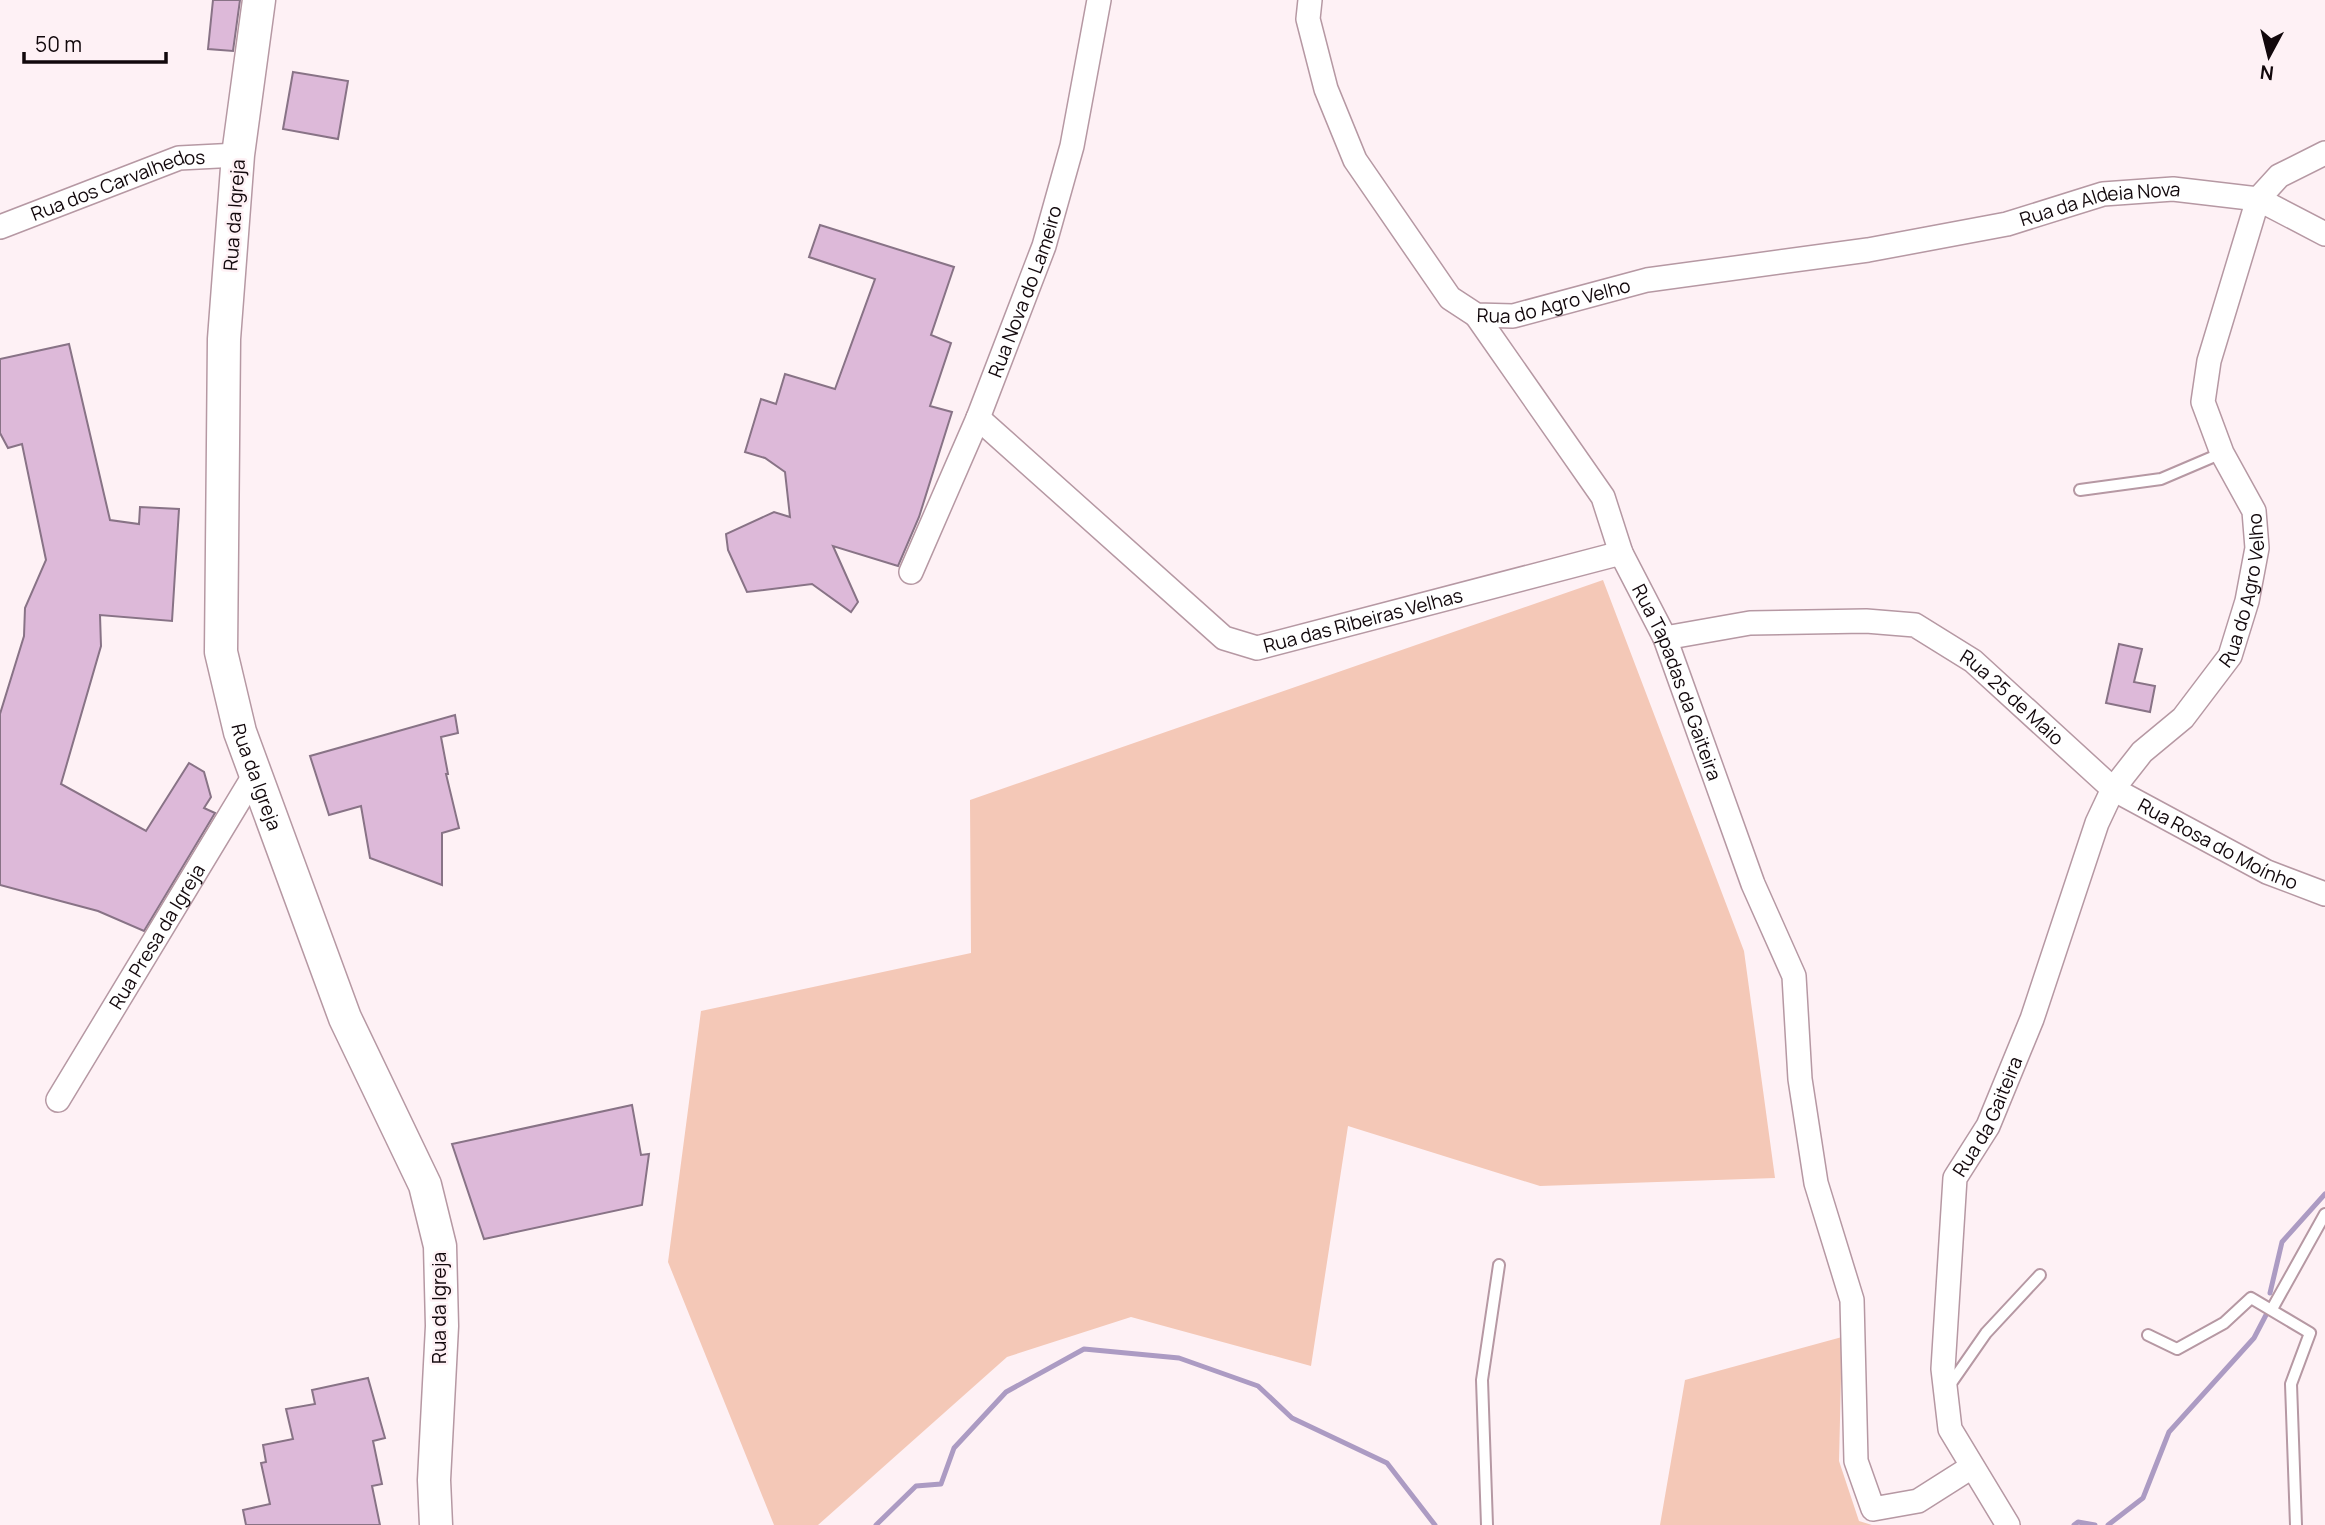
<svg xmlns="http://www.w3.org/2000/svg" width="2325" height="1525" font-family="Manrope,sans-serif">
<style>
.green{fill:#f4c8b7}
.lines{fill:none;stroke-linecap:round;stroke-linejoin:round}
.stream{stroke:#ac9bc3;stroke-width:5}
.building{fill:#ddb9d9;stroke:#887386;stroke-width:2}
.lane-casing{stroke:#b698a3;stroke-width:14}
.street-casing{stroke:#b698a3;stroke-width:26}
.secondary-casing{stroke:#b698a3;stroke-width:35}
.lane{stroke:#fff;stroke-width:10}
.street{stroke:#fff;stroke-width:23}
.secondary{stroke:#fff;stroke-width:32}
.labels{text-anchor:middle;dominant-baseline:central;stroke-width:5;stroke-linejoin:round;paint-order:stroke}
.street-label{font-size:19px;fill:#12080c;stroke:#fef1f5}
</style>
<rect width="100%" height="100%" fill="#fef1f5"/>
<!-- green -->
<path class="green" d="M1603 580 1744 951 1775 1178 1540 1186 1348 1126 1311 1366 1131 1317 1007 1357 818 1525H774L668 1262 701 1011 971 953 970 800Z
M1842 1337 1839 1461 1859 1521 1872 1525H1660L1685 1380Z"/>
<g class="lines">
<!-- stream -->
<path class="stream" d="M2270 1293 2282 1242 2325 1194
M876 1525 916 1486 941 1484 954 1448 1006 1392 1084 1349 1179 1358 1258 1386 1292 1418 1387 1463 1435 1525
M2074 1525 2078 1522 2095 1525
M2108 1525 2143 1498 2169 1432 2254 1338 2266 1315"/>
</g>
<!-- building -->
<path class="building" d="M213 0H240L233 51 208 49Z
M293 72 348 81 338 139 283 129Z
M820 225 954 267 931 335 951 343 930 406 952 412 919 517 898 566 833 546 858 602 851 612 812 584 747 592 728 550 726 534 774 512 790 517 785 472 765 458 745 452 761 399 776 404 785 374 835 389 875 279 809 257Z
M69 344 110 520 139 524 140 507 179 509 172 621 100 615 101 646 61 784 146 831 189 763 204 772 211 797 204 808 215 813 144 931 98 911 0 885V714L24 636 25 608 46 560 22 444 8 448 0 433V359Z
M2119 644 2142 649 2134 682 2155 686 2150 712 2106 703Z
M455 715 458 733 441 737 448 774H446L459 828 442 833V885L370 858 361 806 329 815 310 756Z
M632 1105 641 1155 649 1154 642 1205 484 1239 452 1144Z
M368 1378 385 1438 373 1441 382 1484 372 1486 380 1525H246L243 1510 270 1504 261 1463 266 1462 263 1445 293 1439 286 1409 315 1404 312 1390Z"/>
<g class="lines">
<!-- lane casing -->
<g class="lane-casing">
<path id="lane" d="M2080 490 2161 479 2222 453
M2272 1309 2325 1214
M2148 1335 2177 1349 2224 1323 2251 1298 2310 1333 2291 1384 2296 1525
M1947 1389 1986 1333 2040 1275
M1487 1525 1482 1380 1499 1265"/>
</g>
<!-- street casing -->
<g class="street-casing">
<g id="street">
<path id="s1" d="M1310 0 1308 19 1326 89 1355 160 1450 298 1476 315 1513 316 1647 280 1868 250 2007 224 2103 194 2173 189 2258 199 2325 234"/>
<path id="s2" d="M0 227 179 158 238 155"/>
<path id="s3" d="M1476 315 1603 497 1621 553 1665 638 1753 884 1794 976 1800 1079 1816 1183 1852 1300 1856 1461 1873 1509 1918 1501 1970 1468"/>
<path id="s4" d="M978 418 1224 638 1257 648 1621 553"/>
<path id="s5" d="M911 572 978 418 1044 246 1072 146 1099 0"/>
<path id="s6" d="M1665 638 1750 623 1866 621 1915 625 1973 661 2113 789 2267 872 2325 894"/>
<path id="s7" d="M58 1100 255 774"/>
<path id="s8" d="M2008 1525 1950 1429 1943 1369 1955 1178 1988 1126 2032 1019 2097 823 2113 789 2142 752 2183 718 2230 656 2247 601 2257 548 2254 511 2222 453 2203 402 2209 361 2258 199 2279 176 2325 153"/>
</g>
</g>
<!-- secondary casing -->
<g class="secondary-casing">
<g id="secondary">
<path id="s9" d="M259 0 238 155 224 339 221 652 240 732 345 1018 425 1185 440 1246 442 1326 434 1480 436 1525"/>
</g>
</g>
<!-- lane -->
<use href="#lane" class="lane"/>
<!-- street -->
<use href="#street" class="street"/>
<!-- secondary -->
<use href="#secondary" class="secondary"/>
</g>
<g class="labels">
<!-- street labels -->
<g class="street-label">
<text stroke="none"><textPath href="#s2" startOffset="126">Rua dos Carvalhedos</textPath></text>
<text stroke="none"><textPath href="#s1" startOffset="1003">Rua da Aldeia Nova</textPath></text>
<text transform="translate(234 215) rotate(-86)">Rua da Igreja</text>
<text stroke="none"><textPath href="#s5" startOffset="303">Rua Nova do Lameiro</textPath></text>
<text stroke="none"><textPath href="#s1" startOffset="446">Rua do Agro Velho</textPath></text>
<text stroke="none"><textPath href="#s8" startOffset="1031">Rua do Agro Velho</textPath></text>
<text stroke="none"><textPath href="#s4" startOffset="474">Rua das Ribeiras Velhas</textPath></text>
<text stroke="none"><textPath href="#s3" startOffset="422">Rua Tapadas da Gaiteira</textPath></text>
<text stroke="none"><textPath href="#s6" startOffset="373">Rua 25 de Maio</textPath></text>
<text stroke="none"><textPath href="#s9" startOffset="784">Rua da Igreja</textPath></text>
<text stroke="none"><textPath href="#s6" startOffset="628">Rua Rosa do Moínho</textPath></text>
<text stroke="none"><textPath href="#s7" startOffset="191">Rua Presa da Igreja</textPath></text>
<text stroke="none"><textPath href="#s8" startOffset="434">Rua da Gaiteira</textPath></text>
<text transform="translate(439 1308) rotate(-90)">Rua da Igreja</text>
</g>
</g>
<!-- north arrow -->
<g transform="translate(2269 56) rotate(187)" stroke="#fef1f5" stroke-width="5" paint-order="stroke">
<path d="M0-5L12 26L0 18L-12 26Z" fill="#12080c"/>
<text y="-10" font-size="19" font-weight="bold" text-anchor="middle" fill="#12080c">N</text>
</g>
<!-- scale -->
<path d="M24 52v10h142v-10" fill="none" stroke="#12080c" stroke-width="3.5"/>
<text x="35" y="52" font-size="21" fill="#12080c" stroke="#fef1f5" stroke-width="5" paint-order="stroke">50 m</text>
</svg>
